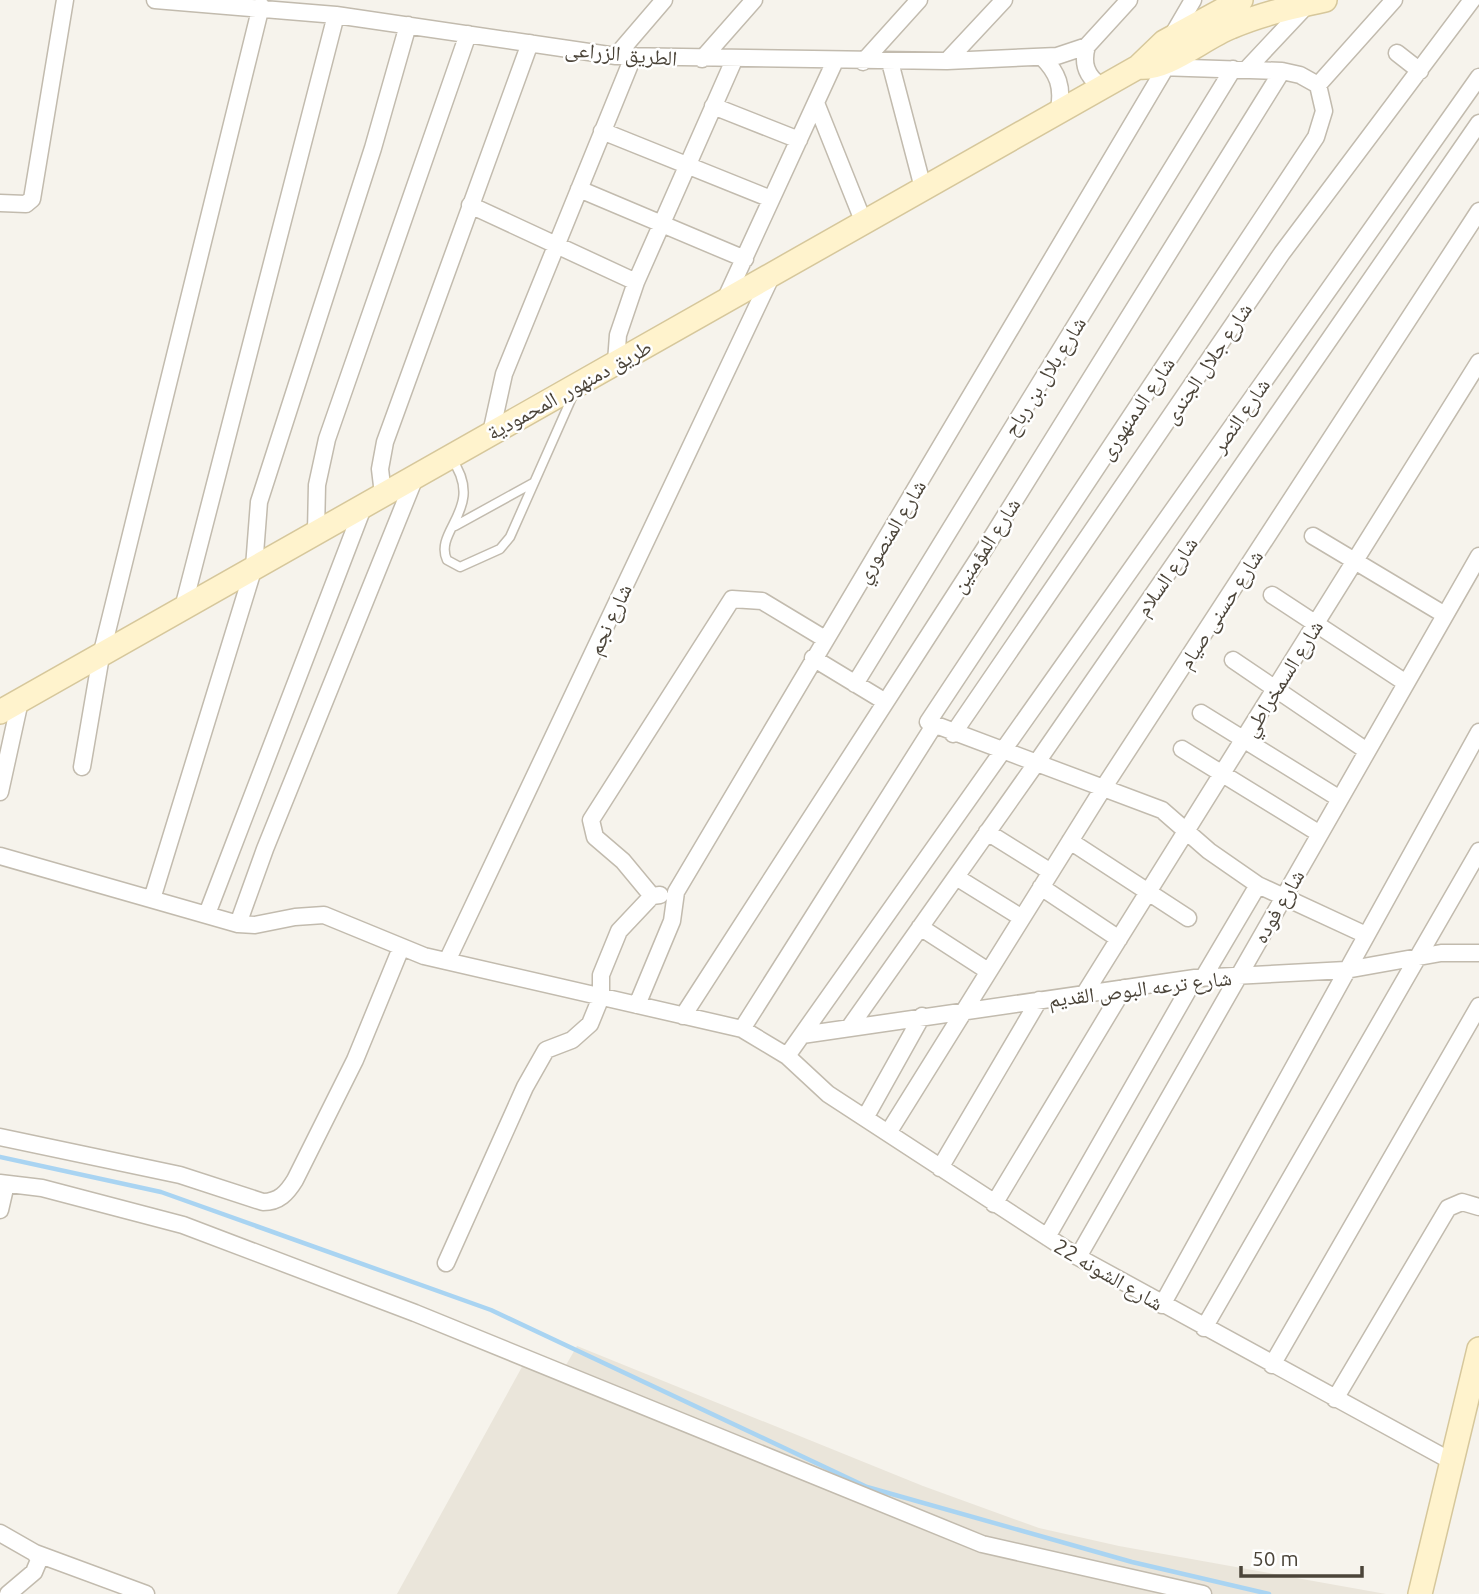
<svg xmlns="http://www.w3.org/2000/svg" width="1479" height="1594" font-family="Ubuntu,'Noto Naskh Arabic',sans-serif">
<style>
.residential{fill:#eae5da}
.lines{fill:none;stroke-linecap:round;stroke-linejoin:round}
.stream{stroke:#a9d4f2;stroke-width:4.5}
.service-casing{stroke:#c2bbae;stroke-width:11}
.minor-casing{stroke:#c2bbae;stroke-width:19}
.secondary-casing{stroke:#d6c79b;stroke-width:26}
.service{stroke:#fff;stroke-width:8}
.minor{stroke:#fff;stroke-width:16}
.secondary{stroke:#fff3cd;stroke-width:23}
.labels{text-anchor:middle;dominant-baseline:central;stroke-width:5;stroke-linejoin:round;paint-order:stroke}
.street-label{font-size:21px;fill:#4b4439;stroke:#fff}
</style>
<rect width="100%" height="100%" fill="#f6f3ec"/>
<!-- residential -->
<path class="residential" d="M577 1346 923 1486 1039 1528 1119 1546 1386 1594H397L528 1356 562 1372Z"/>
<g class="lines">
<!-- stream -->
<path class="stream" d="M0 1157 161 1192 491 1310 867 1487 1132 1562 1269 1594"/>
<!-- service casing -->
<g class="service-casing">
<path id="service" d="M451 458C487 508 433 530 447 560L460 567 500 549 510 537 573 395
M455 526 533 483"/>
</g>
<!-- minor casing -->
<g class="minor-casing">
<path id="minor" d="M155 0 336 15 616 56 947 61 1057 56 1087 46
M1172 36 1193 0
M1397 53 1420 71
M616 56 664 0
M1042 57C1058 73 1063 87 1059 109
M702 59 754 0
M947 61 1004 0
M863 62 919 0
M890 62 923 188
M1159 67 1282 71 1300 75 1318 85
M1246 70 1307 5
M1318 85 1324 111 1316 137 928 722 1162 810 1209 851 1258 885 1366 935
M1318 85 1394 0
M1101 86C1086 76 1082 63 1087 46L1129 0
M816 103 864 223
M713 106 799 140
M602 131 771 199
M579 189 745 259
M0 203 26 204 32 199 65 0
M470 205 636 282
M725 300 835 61
M616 362 618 335 636 282 734 60
M491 433 504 374 633 57
M383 494 380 469 385 442 530 43
M316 532 317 485 327 439 468 34
M1313 536 1445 615
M1272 595 1406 683
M183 608 336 15
M813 658 884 701
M1233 660 1367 751
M855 684 1233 69
M1201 713 1340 799
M953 734 1282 253 1472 0
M1182 749 1320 834
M82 767 101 656 261 6
M0 792 20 701
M987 832 1051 872
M1070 841 1188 918
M0 856 238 924 255 925 295 917 324 915 424 956 742 1029 787 1056 828 1094 1078 1257 1451 1461
M956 877 1022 918
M1041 887 1119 939
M652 896 623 861 595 837 591 820 732 599 762 601 825 639
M152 899 254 567 259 502 373 148 408 25
M207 914 364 505
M238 924 265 849 416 475
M920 927 988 971
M447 961 771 277
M1203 978 1258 885
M1085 993 1479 362
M637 1005 672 921 676 892 1166 67
M683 1016 987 545 1282 71
M849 1028 1035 765 1479 123
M742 1029 933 727
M802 1035 1195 978 1346 970 1441 953H1479
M787 1056 1479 77
M865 1118 922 1016
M888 1133 1102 790 1479 211
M0 1137 180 1175 263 1202C279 1202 287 1193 295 1180L355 1060 401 948
M940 1168 1039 1000
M0 1183 42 1188 183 1225 415 1313 982 1544 1203 1594
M994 1204 1124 988
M0 1210 6 1184
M1047 1237 1195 978
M1078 1257 1479 556
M446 1263 525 1087 546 1050 572 1040 590 1024 601 997V975L619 931 652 896 660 895
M1162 1305 1479 732
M1204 1328 1479 851
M1272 1365 1479 1006
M1335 1399 1448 1208 1462 1202 1479 1207
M0 1533 35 1553 39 1560 34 1572 8 1594
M35 1553 146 1594"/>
</g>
<!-- secondary casing -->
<g class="secondary-casing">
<path id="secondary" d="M1138 67C1166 71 1203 38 1231 27 1261 14 1293 7 1325 0
M0 712 1138 67 1164 42 1241 0
M1420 1594 1479 1349"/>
</g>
<!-- service -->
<use href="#service" class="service"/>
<!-- minor -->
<use href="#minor" class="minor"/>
<!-- secondary -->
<use href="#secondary" class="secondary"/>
</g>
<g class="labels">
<!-- street labels -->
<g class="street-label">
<text transform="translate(621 53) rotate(5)">الطريق الزراعى</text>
<text transform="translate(1207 363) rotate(-56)">شارع جلال الجندى</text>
<text transform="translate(1044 376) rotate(-58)">شارع بلال بن رباح</text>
<text transform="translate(569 389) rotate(-29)">طريق دمنهور, المحمودية</text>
<text transform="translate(1136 408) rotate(-56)">شارع الدمنهورى</text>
<text transform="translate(1240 415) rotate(-55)">شارع النصر</text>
<text transform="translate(890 531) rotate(-59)">شارع المنصوري</text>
<text transform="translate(985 545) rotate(-57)">شارع المؤمنين</text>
<text transform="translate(1166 576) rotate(-55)">شارع السلام</text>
<text transform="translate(1220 609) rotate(-57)">شارع حسنى صيام</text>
<text transform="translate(609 619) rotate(-65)">شارع نجم</text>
<text transform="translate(1282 678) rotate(-58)">شارع السمخراطي</text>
<text transform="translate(1278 906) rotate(-60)">شارع فوده</text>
<text transform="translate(1140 988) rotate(-7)">شارع ترعه البوص القديم</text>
<text transform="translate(1109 1274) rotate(30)">شارع الشونه 22</text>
</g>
</g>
<!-- scale -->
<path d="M1241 1566v10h121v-10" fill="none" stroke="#4b4439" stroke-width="3.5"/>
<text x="1252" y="1566" font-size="21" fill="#4b4439" stroke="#ffffff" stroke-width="5" paint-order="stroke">50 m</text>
</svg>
